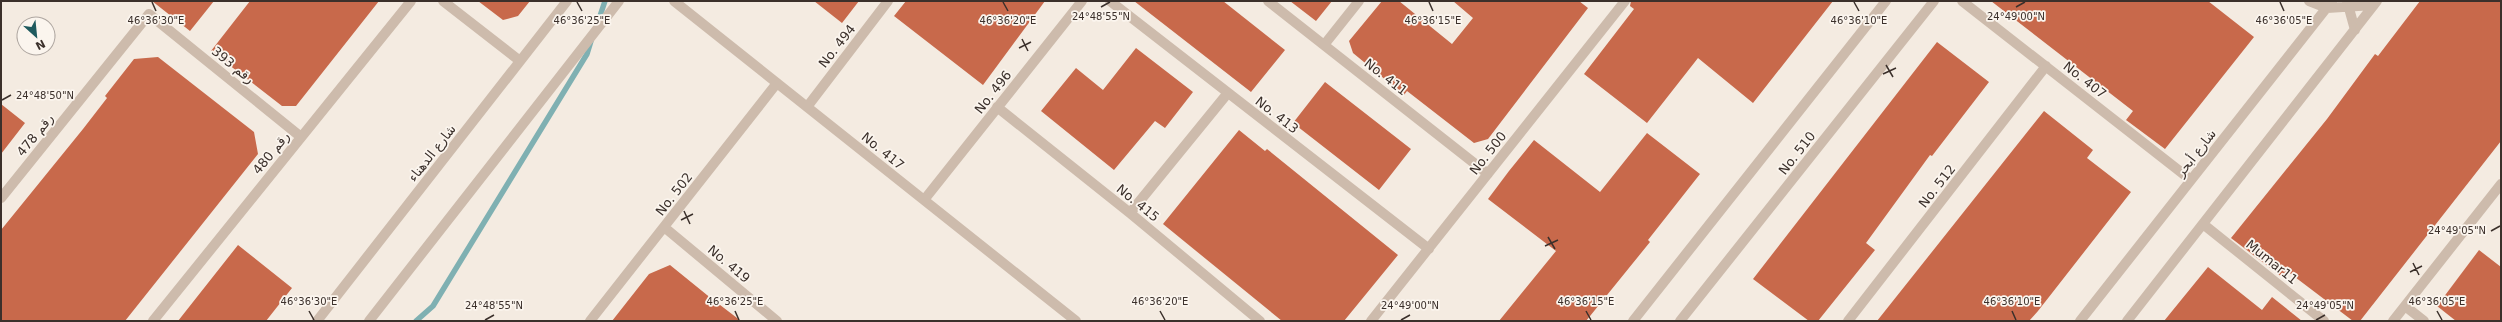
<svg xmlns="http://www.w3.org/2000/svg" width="2502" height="322" font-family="'DejaVu Sans','Noto Naskh Arabic',sans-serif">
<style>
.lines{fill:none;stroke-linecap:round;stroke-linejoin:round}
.stream{stroke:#7fb0b2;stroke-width:5.5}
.building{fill:#c8694b}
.minor{stroke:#cdbbac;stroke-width:10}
.ticks{fill:none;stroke:#3b302b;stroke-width:1.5}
.labels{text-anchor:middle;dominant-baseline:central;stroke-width:3.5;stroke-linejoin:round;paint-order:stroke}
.street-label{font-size:13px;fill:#3b302b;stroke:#fbf5ee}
.ticks-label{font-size:10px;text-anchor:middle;fill:#3b302b;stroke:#fbf5ee;stroke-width:3.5;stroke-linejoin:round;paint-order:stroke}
</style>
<rect width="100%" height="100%" fill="#f4ebe1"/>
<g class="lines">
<!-- stream -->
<path class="stream" d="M597 25 605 1
M416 321 433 306 587 54 591 41"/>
</g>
<!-- building -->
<path class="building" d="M152 1H214L190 31Z
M250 1H379L296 106H282L211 51Z
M478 1H530L518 16 503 20Z
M814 1H859L842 23Z
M906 1H1045L983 85 894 16Z
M1134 1H1223L1285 50 1251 92Z
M1290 1H1332L1316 21Z
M1382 1H1399L1452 44 1473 18 1453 1H1579L1588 8 1488 139 1474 143 1407 91 1404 95 1353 53 1349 41Z
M1631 1H1833L1753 103 1698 58 1647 123 1584 74 1634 9 1630 6Z
M1991 1H2208L2254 37 2165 149 2126 120 2133 111Z
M2420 1H2501V141L2360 321H2353L2287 271 2282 277 2231 238 2327 119 2375 54 2378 56Z
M1937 42 1989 82 1932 156 1930 155 1866 243 1875 250 1818 321H1809L1753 279Z
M1136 48 1193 92 1165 128 1155 121 1114 170 1041 111 1076 68 1103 90Z
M158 57 254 132 258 154 125 321H1V230L83 129 107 98 105 96 134 59Z
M1325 82 1411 149 1379 190 1293 123Z
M1 104 25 123 1 154Z
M2044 111 2093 150 2087 158 2131 192 2038 311 2029 321H1877Z
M1239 130 1265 151 1267 149 1398 255 1344 321H1282L1163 224Z
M1647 133 1700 174 1648 240 1650 242 1586 321H1499L1556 251 1488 199 1509 171 1534 140 1600 192Z
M238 245 292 288 266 321H178Z
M2479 250 2501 267V321H2456L2437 306Z
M670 265 707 295 741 321H612L649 274Z
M2208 267 2262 310 2272 297 2302 321H2164Z"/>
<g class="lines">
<!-- minor -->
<path class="minor" d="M443 1 520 61
M674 1 1076 321
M1110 1 1429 249
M1268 1 1488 174
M1962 1 2191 180
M2309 1 2327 8 2374 5
M2347 1 2355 30
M1324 45 1359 1
M807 107 888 1
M997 107 1130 213 1260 321
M1 198 149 14 301 137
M924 200 1082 1
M1130 213 1227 94
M2203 224 2324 321
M664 227 777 321
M2405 306 2424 321
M153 321 411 1
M317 321 567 1
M369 321 619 1
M590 321 777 83
M1371 321 1625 1
M1633 321 1886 1
M1680 321 1934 1
M1848 321 2046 66
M2080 321 2332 1
M2127 321 2377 1
M2393 321 2501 184"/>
</g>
<!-- ticks -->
<path class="ticks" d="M152 2 156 11M577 2 582 11M1003 2 1008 11M1429 2 1433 11M1854 2 1859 11M2280 2 2284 11M1101 7 1110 2M2016 7 2025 2M1022 39 1028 51M1019 48 1031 42M1886 65 1893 77M1883 74 1896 68M2 100 11 95M684 211 690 224M681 220 693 214M2491 231 2500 226M1548 237 1555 249M1545 246 1558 240M2413 263 2419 275M2410 272 2422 266M309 311 314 320M735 311 739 320M1160 311 1165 320M1586 311 1591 320M2012 311 2016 320M2437 311 2442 320M485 320 494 315M1401 320 1410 315M2316 320 2325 315"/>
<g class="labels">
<!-- street labels -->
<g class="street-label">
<text transform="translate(837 46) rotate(-52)">No. 494</text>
<text transform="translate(233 65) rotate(39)">رقم 393</text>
<text transform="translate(1386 77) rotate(38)">No. 411</text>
<text transform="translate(2085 80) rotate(38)">No. 407</text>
<text transform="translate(993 92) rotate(-52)">No. 496</text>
<text transform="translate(1277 115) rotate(38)">No. 413</text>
<text transform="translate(35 135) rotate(-51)">رقم 478</text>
<text transform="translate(883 151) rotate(39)">No. 417</text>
<text transform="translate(271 153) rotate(-51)">رقم 480</text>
<text transform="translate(432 153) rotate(-52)">شارع الدهناء</text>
<text transform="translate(1488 153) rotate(-52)">No. 500</text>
<text transform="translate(1797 153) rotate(-52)">No. 510</text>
<text transform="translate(2196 153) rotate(-52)">شارع أبحر</text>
<text transform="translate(1937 186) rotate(-52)">No. 512</text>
<text transform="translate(674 194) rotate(-52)">No. 502</text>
<text transform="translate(1138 203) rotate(39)">No. 415</text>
<text transform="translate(2272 262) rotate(39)">Mumar11</text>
<text transform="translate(729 264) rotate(40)">No. 419</text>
</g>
</g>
<g class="ticks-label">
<text x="1101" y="20">24°48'55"N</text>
<text x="2016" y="20">24°49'00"N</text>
<text x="156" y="24">46°36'30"E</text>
<text x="582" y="24">46°36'25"E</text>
<text x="1008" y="24">46°36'20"E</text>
<text x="1433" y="24">46°36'15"E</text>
<text x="1859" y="24">46°36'10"E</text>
<text x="2284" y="24">46°36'05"E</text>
<text x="45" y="99">24°48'50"N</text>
<text x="2457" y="234">24°49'05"N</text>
<text x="309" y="305">46°36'30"E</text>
<text x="735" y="305">46°36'25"E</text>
<text x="1160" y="305">46°36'20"E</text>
<text x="1586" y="305">46°36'15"E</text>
<text x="2012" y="305">46°36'10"E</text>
<text x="2437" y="305">46°36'05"E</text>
<text x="494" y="309">24°48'55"N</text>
<text x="1410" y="309">24°49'00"N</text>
<text x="2325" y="309">24°49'05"N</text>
</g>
<!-- border -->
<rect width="2502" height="322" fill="none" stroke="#3b302b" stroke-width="4"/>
<!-- north arrow -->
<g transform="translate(36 36) rotate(153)"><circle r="19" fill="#fbf5ee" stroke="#aea6a0"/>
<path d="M0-3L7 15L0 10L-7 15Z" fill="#1f5a5e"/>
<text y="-6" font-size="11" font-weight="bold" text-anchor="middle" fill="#3b302b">N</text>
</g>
</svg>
